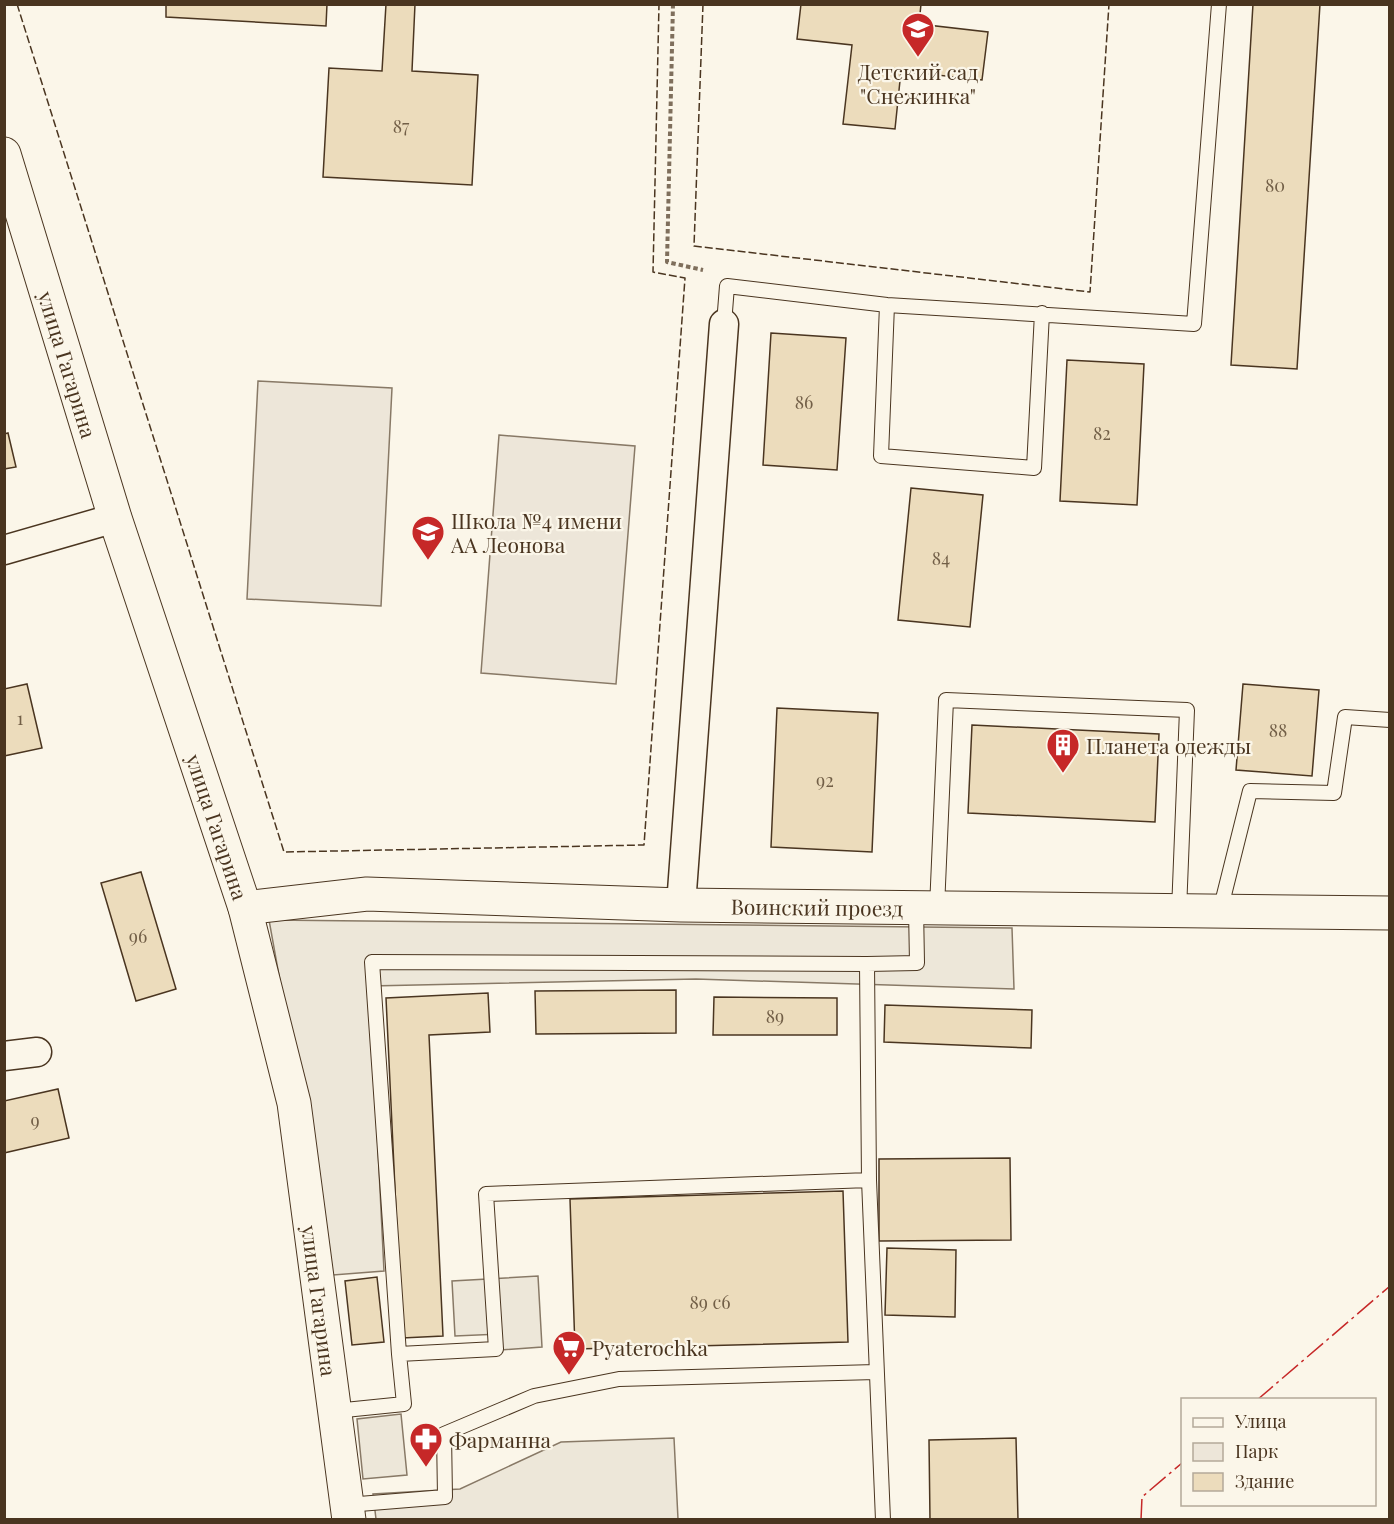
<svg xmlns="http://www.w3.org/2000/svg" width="1394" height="1524" font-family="'Playfair Display',serif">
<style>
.green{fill:#ede6d9;stroke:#887966;stroke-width:1.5}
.parking{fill:#ede7d9;stroke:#887966;stroke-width:1.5}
.building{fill:#ecdcbc;stroke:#4a3520;stroke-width:1.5}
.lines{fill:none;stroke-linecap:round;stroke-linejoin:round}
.service-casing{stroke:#4a3520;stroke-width:16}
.minor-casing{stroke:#4a3520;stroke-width:31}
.secondary-casing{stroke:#4a3520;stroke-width:35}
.path{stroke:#7f6f5c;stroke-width:4;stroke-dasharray:4.5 3;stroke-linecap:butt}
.service{stroke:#fbf6e9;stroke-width:14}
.minor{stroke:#fbf6e9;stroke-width:28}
.secondary{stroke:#fbf6e9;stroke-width:33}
.fence{stroke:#4a3520;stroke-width:1.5;stroke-dasharray:8 3;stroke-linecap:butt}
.power{stroke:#c62828;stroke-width:1.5;stroke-dasharray:21 4.5 3 4.5;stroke-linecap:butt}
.labels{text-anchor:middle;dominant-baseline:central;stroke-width:4.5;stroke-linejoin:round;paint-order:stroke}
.number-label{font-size:18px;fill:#725f47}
.poi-label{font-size:21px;fill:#4a3520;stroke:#fbf6e9;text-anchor:start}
.street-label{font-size:21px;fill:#4a3520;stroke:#fbf6e9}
</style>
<rect width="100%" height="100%" fill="#fbf6e9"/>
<!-- green -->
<path class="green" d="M258 381 392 388 381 606 247 599Z
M499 435 635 446 616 684 481 673Z"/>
<!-- parking -->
<path class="parking" d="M269 920 1012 928 1014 989 696 979 370 986 384 1271 333 1275Z
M538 1276 542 1347 501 1350 500 1334 455 1336 452 1281Z
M401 1414 407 1475 363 1479 357 1419Z
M674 1438 678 1519H376L373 1494 460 1489 561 1442Z"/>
<!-- building -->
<path class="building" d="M166 4H327L326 26 166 17Z
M386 4H415L412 71 478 75 472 185 323 177 329 68 382 71Z
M801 4H921L919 24 988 32 982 80 901 71 895 129 843 124 852 45 797 39Z
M1253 4H1320L1297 369 1231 365Z
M771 333 846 338 837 470 763 465Z
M1067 360 1144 364 1137 505 1060 501Z
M8 433 16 467 4 469V434Z
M911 488 983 495 970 627 898 620Z
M27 684 42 748 4 756V689Z
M1243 684 1319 690 1312 776 1236 770Z
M777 708 878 713 872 852 771 847Z
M972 725 1159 734 1155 822 968 813Z
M141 872 176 989 136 1001 101 883Z
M676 990V1033L536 1034 535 991Z
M488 993 490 1032 429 1035 443 1336 402 1338 386 998Z
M714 997 837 998V1035H713Z
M885 1005 1032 1010 1031 1048 884 1042Z
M58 1089 69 1138 4 1153V1101Z
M1010 1158 1011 1240 879 1241V1159Z
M843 1191 848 1342 575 1349 570 1199Z
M887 1248 956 1250 955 1317 885 1315Z
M377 1277 384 1342 352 1345 345 1281Z
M1016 1438 1018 1520H930L929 1440Z"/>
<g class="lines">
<!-- service casing -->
<g class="service-casing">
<path id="service" d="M887 305 881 456 1034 468 1042 313
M724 324 727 286 887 305 1194 324 1219 4
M937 908 946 700 1187 710 1179 911
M1220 911 1250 791 1334 793 1345 717 1390 720
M867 964 917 963 916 908
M399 1354 372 962 867 964 869 1180 883 1520
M335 1411 404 1404 399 1354 496 1349 486 1194 869 1180
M347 1505 445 1497 444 1434 534 1396 619 1379 876 1372"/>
</g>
<!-- minor casing -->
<g class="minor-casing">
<path id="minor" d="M4 550 115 518
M681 905 724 324
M4 1056 37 1052"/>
</g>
<!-- secondary casing -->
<g class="secondary-casing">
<g id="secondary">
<path id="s1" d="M4 154 115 518 245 908 294 1103 349 1520"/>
<path id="s2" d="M245 908 367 894 681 905 1390 913"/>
</g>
</g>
<!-- path -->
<path class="path" d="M673 4 667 262 703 270"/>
<!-- service -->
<use href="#service" class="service"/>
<!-- minor -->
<use href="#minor" class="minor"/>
<!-- secondary -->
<use href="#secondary" class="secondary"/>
<!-- fence -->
<path class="fence" d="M17 4 284 852 644 845 685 278 653 272 659 4
M703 4 694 246 1090 292 1109 4"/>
<!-- power -->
<path class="power" d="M1257 1400 1390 1286
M1141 1520 1142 1497 1182 1463"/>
</g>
<!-- icons -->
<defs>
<g id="school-pin" transform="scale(1.725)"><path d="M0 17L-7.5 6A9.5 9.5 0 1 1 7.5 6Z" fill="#c62828" stroke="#fbf6e9"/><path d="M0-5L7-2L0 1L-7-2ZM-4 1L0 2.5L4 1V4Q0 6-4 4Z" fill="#fff"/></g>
<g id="building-pin" transform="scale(1.725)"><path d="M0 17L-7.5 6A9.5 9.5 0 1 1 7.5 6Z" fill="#c62828" stroke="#fbf6e9"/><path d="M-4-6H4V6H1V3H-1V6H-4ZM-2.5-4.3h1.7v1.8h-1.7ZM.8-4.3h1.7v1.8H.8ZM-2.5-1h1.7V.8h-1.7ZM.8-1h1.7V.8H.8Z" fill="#fff"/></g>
<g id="supermarket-pin" transform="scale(1.725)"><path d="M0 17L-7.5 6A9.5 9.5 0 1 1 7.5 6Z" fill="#c62828" stroke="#fbf6e9"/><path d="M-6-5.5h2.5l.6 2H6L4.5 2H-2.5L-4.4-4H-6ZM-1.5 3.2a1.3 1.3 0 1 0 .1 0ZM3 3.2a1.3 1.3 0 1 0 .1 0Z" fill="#fff"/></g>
<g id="pharmacy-pin" transform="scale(1.725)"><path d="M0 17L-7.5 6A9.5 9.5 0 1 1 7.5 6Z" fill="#c62828" stroke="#fbf6e9"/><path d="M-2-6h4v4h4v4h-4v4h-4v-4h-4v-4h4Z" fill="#fff"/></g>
</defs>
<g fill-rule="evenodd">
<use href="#school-pin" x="918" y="29"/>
<use href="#school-pin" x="428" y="532"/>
<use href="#building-pin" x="1063" y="745"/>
<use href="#supermarket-pin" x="569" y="1347"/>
<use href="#pharmacy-pin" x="426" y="1439"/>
</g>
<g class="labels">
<!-- number labels -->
<g class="number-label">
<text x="401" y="126">87</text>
<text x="1275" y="185">80</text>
<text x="804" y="402">86</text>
<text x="1102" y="433">82</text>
<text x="941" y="558">84</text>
<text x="20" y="718">1</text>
<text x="1278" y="730">88</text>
<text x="825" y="780">92</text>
<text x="138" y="936">96</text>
<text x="775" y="1016">89</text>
<text x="35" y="1120">9</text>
<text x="710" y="1302">89 с6</text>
</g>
<!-- poi labels -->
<g class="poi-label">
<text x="918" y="71" text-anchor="middle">Детский сад<tspan x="918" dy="24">"Снежинка"</tspan></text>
<text x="451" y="520">Школа №4 имени<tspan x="451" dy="24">АА Леонова</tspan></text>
<text x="1086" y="745">Планета одежды</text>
<text x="592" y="1347">Pyaterochka</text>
<text x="449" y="1439">Фарманна</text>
</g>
<!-- street labels -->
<g class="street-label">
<text stroke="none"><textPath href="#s1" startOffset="220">улица Гагарина</textPath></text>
<text stroke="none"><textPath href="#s1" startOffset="706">улица Гагарина</textPath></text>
<text stroke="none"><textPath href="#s2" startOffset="573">Воинский проезд</textPath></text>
<text stroke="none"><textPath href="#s1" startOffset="1192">улица Гагарина</textPath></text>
</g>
</g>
<!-- border -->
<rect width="1394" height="1524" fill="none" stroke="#4a3520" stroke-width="12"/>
<!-- legend -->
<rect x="1181" y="1398" width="195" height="108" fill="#fbf6e9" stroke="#b4a999" stroke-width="1.5"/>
<rect x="1193" y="1418" width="30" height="9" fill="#fbf6e9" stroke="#b4a999" stroke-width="1.5"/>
<text x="1235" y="1428" font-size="18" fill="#4a3520">Улица</text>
<rect x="1193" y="1443" width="30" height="18" fill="#ede6d9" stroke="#b4a999" stroke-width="1.5"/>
<text x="1235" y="1458" font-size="18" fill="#4a3520">Парк</text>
<rect x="1193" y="1473" width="30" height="18" fill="#ecdcbc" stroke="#b4a999" stroke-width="1.5"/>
<text x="1235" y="1488" font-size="18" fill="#4a3520">Здание</text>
</svg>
